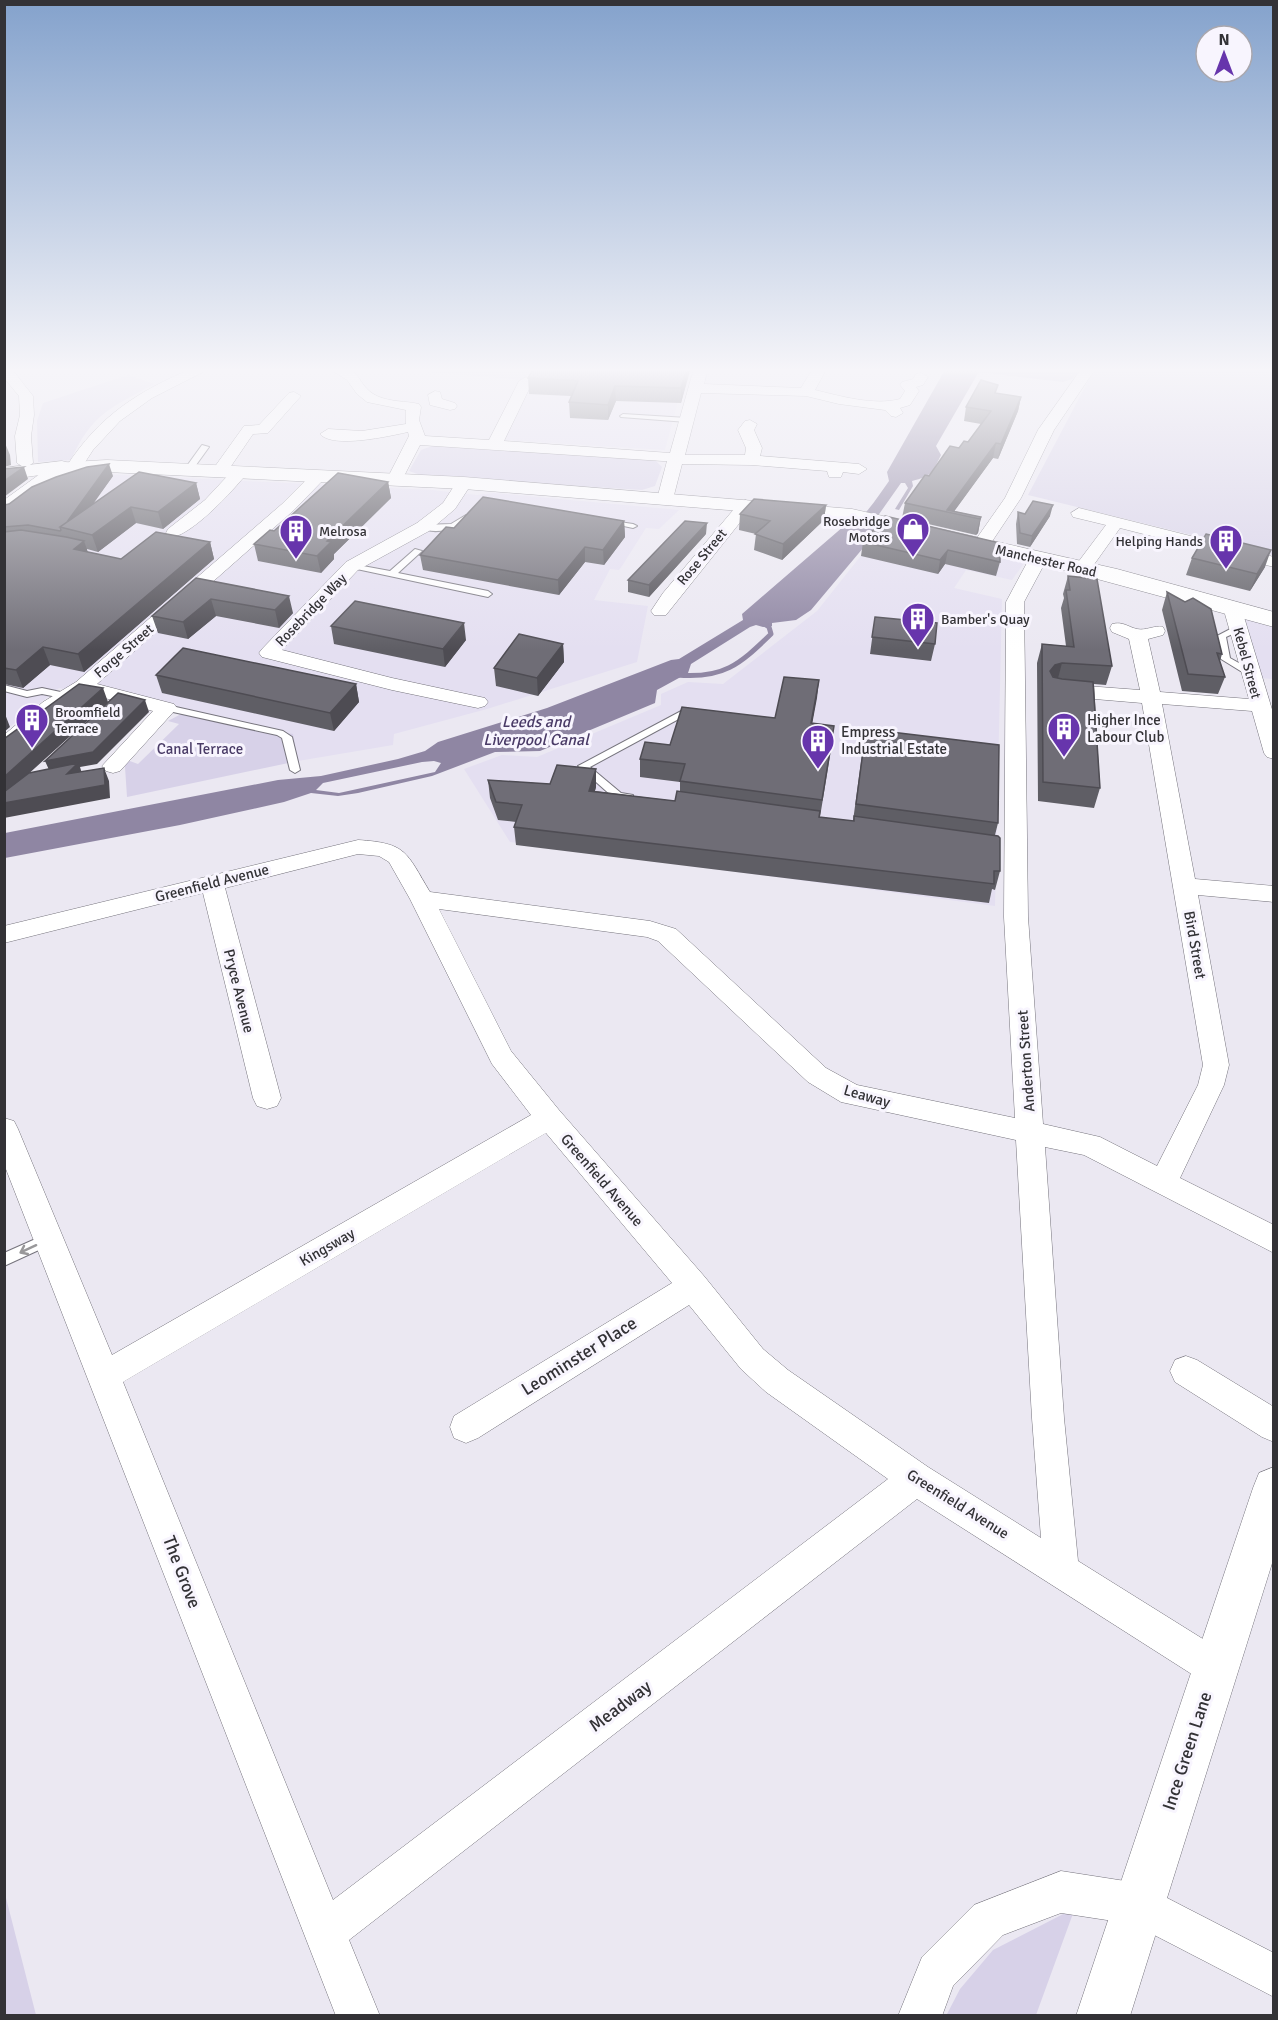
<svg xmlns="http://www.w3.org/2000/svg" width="1278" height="2020" font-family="Signika,sans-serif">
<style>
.built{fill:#e4dff1}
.green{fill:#d7d1e8}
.forest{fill:#b8b0ce}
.water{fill:#8f86a3;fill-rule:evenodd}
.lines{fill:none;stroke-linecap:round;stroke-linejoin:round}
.stream{stroke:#8f86a3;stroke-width:5}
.service-casing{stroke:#76747d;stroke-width:2}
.minor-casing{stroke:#76747d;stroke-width:1}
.tertiary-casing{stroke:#76747d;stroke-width:1}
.trunk-casing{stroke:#76747d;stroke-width:1}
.service{fill:#fff;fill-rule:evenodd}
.minor{fill:#fff;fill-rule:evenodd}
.tertiary{fill:#fff;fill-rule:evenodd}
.trunk{fill:#fff;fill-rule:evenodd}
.wall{fill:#5f5e65}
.shaded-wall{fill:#4e4c53}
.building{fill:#6f6d76;stroke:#4e4c53;stroke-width:1.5}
.oneway{stroke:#99989a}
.labels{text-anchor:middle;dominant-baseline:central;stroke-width:6;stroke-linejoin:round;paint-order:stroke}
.far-poi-label{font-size:14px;fill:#333236;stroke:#f8f5fe;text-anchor:start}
.far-street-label{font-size:14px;fill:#333236;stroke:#f8f5fe}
.poi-label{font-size:15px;fill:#333236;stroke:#f8f5fe;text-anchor:start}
.park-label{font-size:15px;fill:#4a3c67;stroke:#f8f5fe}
.street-label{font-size:15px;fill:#333236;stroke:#f8f5fe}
.water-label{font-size:16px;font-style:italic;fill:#4a3b67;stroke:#f8f5fe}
.near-street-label{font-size:18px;fill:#333236;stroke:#f8f5fe}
</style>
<rect width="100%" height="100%" fill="#ebe8f2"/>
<!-- built -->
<path class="built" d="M535 368H687L665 450 504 440Z
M103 474 432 490 477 495 494 493 679 510 659 529 646 528 622 566 619 570 610 569 594 600 648 606 637 662 487 709 394 734 393 745 298 761 292 734 59 688 11 726 5 724V519Z
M883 528 1027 559 1012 580 966 570 954 588 1002 599 995 906 510 842 464 769 502 755 537 757 661 705V694L688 682 723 684 817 611Z
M1242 617 1273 627V679L1260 678Z"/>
<!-- green -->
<path class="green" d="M376 368H531L525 380Z
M1095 368H1273V555L1028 495Z
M128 375 154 384C111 408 92 413 71 460L38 462 37 421 43 403Z
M435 445 647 458 656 461 662 467 655 486 642 490 423 476 409 471 421 450Z
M183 713 293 734 298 761 127 797 125 767 127 760 138 764 179 724 168 721Z
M5 1894 36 2015H5Z
M1075 1908 1036 2015 946 2016 960 1989 993 1950Z"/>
<!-- forest -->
<path class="forest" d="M981 368H1083L1072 379 1063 382 979 372Z"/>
<!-- water -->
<path class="water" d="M946 368H981L936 446 941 455C932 473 932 476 912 481L913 486 899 510 895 509 908 488 905 483H901L870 527 874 531V535L811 610 796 620 772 623V626L763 627 756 625 750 627 691 664 688 673 657 690 655 703 540 751 495 752 432 776 358 793 338 796 311 793 284 802 180 825 5 858V833L278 780 321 776 398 759 425 751 438 742 547 708 671 660 679 659 743 620 742 614 844 526C864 522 877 497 889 481L887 472ZM434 761 441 763 435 772 339 793 316 790 323 783 422 762Z"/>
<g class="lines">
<!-- stream -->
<path class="stream" d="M677 675C723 679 739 665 771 634L769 627 761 622"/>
<!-- service casing -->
<g class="service-casing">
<path id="service" d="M623 414 687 418 691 420 687 422 621 417 620 416Z
M202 445 209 447 191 472H185L184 470Z
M466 515 473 517C461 529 434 536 419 527L423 525 451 524Z
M606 520 633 524 637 526 633 528 605 522Z
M415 549 422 551 398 573 488 591 492 594 488 597 352 568 348 566 352 564 390 571Z
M1238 625 1242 628 1241 630 1226 637 1230 658 1253 671V675H1247L1221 659 1217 636Z
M4 685 27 691 42 688 70 694 72 696 67 699 42 694 27 697 4 691Z
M167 705 283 731 292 737 300 770 295 773 290 770 282 738 277 735 164 710V706Z
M685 709 688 710V714L590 767 621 793 633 795V799L614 798 578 766Z
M49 1233 54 1235 56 1239 54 1243 4 1266V1253Z"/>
</g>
<!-- minor casing -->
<g class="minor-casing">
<path id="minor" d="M4 368H11L33 396 34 415 31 436 33 463 25 468 17 463 15 436 20 415 19 396 4 378Z
M193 368H211L152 398 120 421 93 450 80 470H68L66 467C100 415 137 392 193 368Z
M328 368C366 365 353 384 377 396 390 402 406 401 419 404L421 407 419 420 425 436 489 440 519 381 526 377 533 381 504 441 670 453 694 368H708L704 384 801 388 813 368H827L815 390C840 396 874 406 900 399L905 391 900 385 902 382 913 379 916 374 921 373 928 377 923 385 916 387 919 391 910 405 900 408 903 413 896 417 891 416 885 410 839 404 806 396 701 393 685 455H745L746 448 738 430 745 421 750 420 757 424 754 430 762 448 760 456 859 464 867 469 859 474 843 472 841 477H829L827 471 752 465 682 464 673 499 665 504 657 499 667 461H663L420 445 401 482H389L387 479 409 436 408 432C390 436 333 449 320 434L328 429 362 431 406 424V410L367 402 357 394 347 380Z
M1082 368H1096L1054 430 1021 498 987 549H975L972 545 1005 498 1038 430Z
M435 391 440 392 442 399 455 403 457 406 455 409 450 410 430 405 428 395Z
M294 392 301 396 268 433 253 434 225 475H213L211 472 244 426 259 425 289 393Z
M239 468 247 473C235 489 187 541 168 537L166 533 168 529 205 500 233 470Z
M319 471 327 476 294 510 97 684 174 704 177 708 120 771 113 773 106 771 102 766 153 711 86 693 57 710 11 750 4 752V735L43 702 76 682 282 504 313 473Z
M464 478 472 483 455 509 429 531 358 570 282 650 392 678 485 698 488 702 485 706 478 708 392 690 262 657 259 653 262 649 346 562 417 523 443 503 458 480Z
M746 500 754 505 666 615H654L651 611 663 593 740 502Z
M1079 508 1274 557V567L1120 528 1088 573H1076L1073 569 1106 525 1073 517 1071 513Z
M1038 554 1044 555 1047 559 1024 602 1028 917 1043 1124 1100 1137 1157 1166 1198 1085 1203 1065 1142 703 1059 696 1052 694 1049 690 1052 686 1059 684 1140 690 1129 639 1112 632 1110 628 1112 624C1123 621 1128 627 1137 629 1146 631 1154 625 1163 627L1165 631 1163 635 1148 639 1160 692 1249 699 1223 607 1226 603H1238L1241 607 1274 716V759L1267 757 1264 753 1252 711 1162 704 1195 879 1274 886V902L1198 895 1229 1065 1224 1085 1180 1178 1274 1225V1253L1084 1155 1045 1147 1064 1418 1078 1561 1227 1654 1233 1667 1227 1680 1214 1686 1201 1680 917 1499 349 1940 380 2016H336L4 1164V1118L14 1121 18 1129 112 1355 531 1115 492 1064 410 899 389 862 379 856 358 854 225 888 281 1098 277 1106 267 1109 257 1106 253 1098 203 893 4 943V926L358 840C407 843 406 852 430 892L650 921 676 929 826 1068 857 1085 1015 1118 1004 917 1006 602 1029 559 1032 555ZM439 909 647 937 658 941 808 1082 841 1102 1016 1140 1032 1418 1041 1538 928 1467 788 1370 763 1349 704 1276 559 1110 511 1051ZM546 1133 672 1283 454 1416 450 1427 454 1438 466 1443 478 1438 689 1305 741 1369 766 1392 888 1479 333 1900 123 1382Z
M1186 1356 1197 1360 1274 1407V1442L1262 1437 1175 1382 1170 1371 1175 1360Z
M1061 1871 1138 1883 1274 1953V1997L1133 1924 1061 1913 1003 1935 953 1986 942 2016H898L922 1957 974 1905Z"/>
</g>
<!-- tertiary casing -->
<g class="tertiary-casing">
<path id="tertiary" d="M62 461 69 463 72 467 69 471 4 480V468Z
M1274 1467V1557L1130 2016H1076L1253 1488 1259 1473Z"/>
</g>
<!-- trunk casing -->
<g class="trunk-casing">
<path id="trunk" d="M107 460 464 477 852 509 1117 569 1274 612V627L1064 570 852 521 816 517 464 489 107 472 67 473 12 515 4 516V500L55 463Z"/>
</g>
<!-- service -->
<use href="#service" class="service"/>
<!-- minor -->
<use href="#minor" class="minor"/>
<!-- tertiary -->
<use href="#tertiary" class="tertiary"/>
<!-- trunk -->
<use href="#trunk" class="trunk"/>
</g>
<!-- wall -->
<path class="wall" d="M534 368H690L681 403 616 401 608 420 570 418 569 402 571 396 529 394 528 378Z
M996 393 1021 397 1018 411 998 459 993 458 954 511 981 517 978 533 976 535 902 518 905 503 929 476 959 448 968 442 981 424 964 421 966 407Z
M113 476 92 504 196 483 200 499 163 529 136 523 98 552 87 549V552L121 559 210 542 214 559 84 672 50 665 23 688 4 684V505Z
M388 482 391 498 334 554V559L321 573 258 561 254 544 274 531Z
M826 505 824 520 782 560 754 550 756 534 739 530 740 514Z
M1018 512 1025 514 1050 516 1030 547 1017 544 1016 524Z
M885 516 1000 562 996 576 945 564 938 574 861 556 863 542Z
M624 521 625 537 604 565 585 562 559 595 423 570 420 555 454 528Z
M706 534 649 597 628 592V580Z
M1192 558 1265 567 1250 591 1186 575Z
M1068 576 1112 666 1106 685 1094 684 1100 788 1094 808 1038 801 1037 663 1042 644 1066 646 1061 608 1064 598 1063 594Z
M196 578 293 613 279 628 216 616 188 639 158 633 152 616Z
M1167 592 1222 654 1220 661 1225 677 1218 694 1182 691 1162 610Z
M875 617 935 644 931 661 870 654Z
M331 626 466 640 445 667 334 644Z
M563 644 564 662 538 696 496 686 494 668Z
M156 675 356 684 359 702 334 731 162 693Z
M819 680 812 723 832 744 820 817 853 821 863 747 998 823 995 835 1000 871 995 890 992 889 989 903 516 845 514 827 516 822 498 820 490 798 488 780 596 787 595 791 675 801 680 792V782L640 777V759L775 718Z"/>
<!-- shaded-wall -->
<path class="shaded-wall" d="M687 368H690V371L681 403V388Z
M615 386 616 401 608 420V405Z
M1021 397 1018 411 998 459 1001 444Z
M5 443 10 455 11 465 4 467Z
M996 443 993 458 953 513 947 510Z
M109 464 113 476 74 531 63 528Z
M24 467 28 479 4 497V481Z
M388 482 391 498 334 554V559L321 573 317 556 327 541Z
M196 483 200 499 163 529 158 512Z
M826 505 824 520 782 560 783 544Z
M1053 505 1050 516 1030 547 1032 536Z
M131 507 136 523 98 552 92 535Z
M981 517 978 533 976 535 980 519Z
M624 521 625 537 604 565 603 550Z
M707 523 706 534 649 597V585Z
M84 541 90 558 74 549Z
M210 542 214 559 84 672 78 654Z
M585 547V562L559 595 558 580Z
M948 550 945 564 938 574 940 560Z
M1271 550 1265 567 1250 591 1257 574Z
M289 596 293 613 279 628 275 610Z
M211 599 216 616 188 639 183 622Z
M464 623 466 640 445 667 443 649Z
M563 644 564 662 538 696 537 678Z
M43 647 50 665 23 688 16 670Z
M1062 663 1057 682 1050 671 1055 665Z
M819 680 817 698 809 741 811 723Z
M356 684 359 702 334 731 330 713Z
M103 688 108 702 4 796V777Z
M145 700 149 712 97 764 80 767 83 777 50 772 45 761Z
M5 714 10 727 4 732Z
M104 768 109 781 110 798 4 818V803Z
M596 769V787L589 809V791Z"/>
<!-- building -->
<path class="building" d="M534 368H687L681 388 615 386 608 405 569 402 578 381 528 378Z
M981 380 998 385 995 393 1021 397 1001 444 996 443 947 510 981 517 980 519 905 503 925 475 929 476 950 446 959 448 964 441 968 442 991 411 966 407Z
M4 443 6 453 4 454Z
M109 464 67 522 60 527 61 530 60 531 28 525 4 527V505L9 504 32 487 56 477 87 467Z
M24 467 4 481V469Z
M139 472 196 483 158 512 131 507 92 535 60 527Z
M338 473 388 482 327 541 331 542 317 556 254 544 270 530 274 531Z
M483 497 624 521 603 550 585 547 558 580 420 555 446 527 454 528Z
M754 499 826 505 783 544 755 534 770 521 740 514Z
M1033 501 1053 505 1032 536 1020 533 1018 512 1025 514Z
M885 516 1000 543V562L948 550 940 560 863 542Z
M685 521 707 523 649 585 628 580Z
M21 530 66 537 84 541 74 549 121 559 156 532 210 542 78 654 43 647 16 670 4 668V532Z
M1206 534 1271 550 1257 574 1192 558Z
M1068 576 1097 579 1112 666 1062 663 1055 665 1050 671 1053 677 1062 679 1093 682 1100 788 1043 782 1042 644 1074 647 1066 590H1070Z
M196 578 289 596 275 610 211 599 183 622 152 616Z
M1167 592 1185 602 1193 598 1211 609 1222 654 1217 653 1225 677 1188 674Z
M355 601 464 623 443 649 331 626Z
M875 617 937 623 935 644 872 637Z
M519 634 563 644 537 678 494 668Z
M183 648 356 684 330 713 156 675Z
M784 677 819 680 811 723 834 726 822 800 680 781 685 764 640 759 645 742 670 745 682 707 775 718Z
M79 684 103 688 4 777V739Z
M118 693 145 700 93 752 45 761Z
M866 729 999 745 998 823 856 804Z
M78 763 67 774 104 768 105 785 4 803V792L29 773Z
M557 765 596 769 589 791 675 801 677 791 820 811 819 817 854 821V816L998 836 1000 838V871H994V884L514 827 522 805 496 802 488 780 550 784Z"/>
<!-- one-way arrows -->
<defs><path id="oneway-shaft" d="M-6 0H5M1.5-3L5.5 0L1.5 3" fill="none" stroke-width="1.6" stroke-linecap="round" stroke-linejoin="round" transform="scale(1.5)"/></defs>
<use class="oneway" href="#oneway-shaft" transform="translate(28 1249) rotate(155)"/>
<!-- sky -->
<linearGradient id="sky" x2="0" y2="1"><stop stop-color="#84a2cc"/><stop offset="0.57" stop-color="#f6f5f9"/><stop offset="1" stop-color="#f6f5f9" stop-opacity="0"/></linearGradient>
<rect width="1278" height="650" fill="url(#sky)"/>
<!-- icons -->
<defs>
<g id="shop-pin" transform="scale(1.725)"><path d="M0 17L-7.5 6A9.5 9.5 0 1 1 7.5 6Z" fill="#6735ac" stroke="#f8f5fe"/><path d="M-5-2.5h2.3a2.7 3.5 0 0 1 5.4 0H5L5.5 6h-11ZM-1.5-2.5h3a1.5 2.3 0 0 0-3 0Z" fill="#fff"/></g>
<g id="building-pin" transform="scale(1.725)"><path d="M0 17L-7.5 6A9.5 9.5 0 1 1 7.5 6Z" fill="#6735ac" stroke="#f8f5fe"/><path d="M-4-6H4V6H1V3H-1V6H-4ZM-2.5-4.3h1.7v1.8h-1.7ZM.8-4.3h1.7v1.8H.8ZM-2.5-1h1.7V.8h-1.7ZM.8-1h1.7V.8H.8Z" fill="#fff"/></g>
</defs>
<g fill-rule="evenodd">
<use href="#shop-pin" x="913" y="529"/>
<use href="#building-pin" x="296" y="531"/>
<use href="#building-pin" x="1226" y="541"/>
<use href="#building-pin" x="918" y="619"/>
<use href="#building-pin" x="32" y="720"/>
<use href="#building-pin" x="1064" y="729"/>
<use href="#building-pin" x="818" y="741"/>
</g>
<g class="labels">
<!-- far-poi labels -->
<g class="far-poi-label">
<text x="890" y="521" text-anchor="end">Rosebridge<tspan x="890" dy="16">Motors</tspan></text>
<text x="319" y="531">Melrosa</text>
<text x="1203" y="541" text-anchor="end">Helping Hands</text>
<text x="941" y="619">Bamber's Quay</text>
<text x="55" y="712">Broomfield<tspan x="55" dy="16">Terrace</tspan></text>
</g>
<!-- far-street labels -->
<g class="far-street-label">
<text transform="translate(702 557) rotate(-50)">Rose Street</text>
<text transform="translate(1046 561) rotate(13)">Manchester Road</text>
<text transform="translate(311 610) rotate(-46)">Rosebridge Way</text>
<text transform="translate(124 651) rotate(-41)">Forge Street</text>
<text transform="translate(1247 663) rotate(75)">Kebel Street</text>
</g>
<!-- poi labels -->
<g class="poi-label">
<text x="1087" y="720">Higher Ince<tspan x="1087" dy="17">Labour Club</tspan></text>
<text x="841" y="732">Empress<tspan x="841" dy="17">Industrial Estate</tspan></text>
</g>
<!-- park labels -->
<g class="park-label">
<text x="200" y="749">Canal Terrace</text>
</g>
<!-- street labels -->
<g class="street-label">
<text transform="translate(212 883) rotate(-14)">Greenfield Avenue</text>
<text transform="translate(1195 945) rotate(80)">Bird Street</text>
<text transform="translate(239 991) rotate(76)">Pryce Avenue</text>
<text transform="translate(1026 1061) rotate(-94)">Anderton Street</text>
<text transform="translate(867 1096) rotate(16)">Leaway</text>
<text transform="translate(602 1180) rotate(49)">Greenfield Avenue</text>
<text transform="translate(327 1247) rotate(-30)">Kingsway</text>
<text transform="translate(958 1504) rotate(32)">Greenfield Avenue</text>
</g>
<!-- water labels -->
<g class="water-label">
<text x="536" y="722">Leeds and<tspan x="536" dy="18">Liverpool Canal</tspan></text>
</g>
<!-- near-street labels -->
<g class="near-street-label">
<text transform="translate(579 1356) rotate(-32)">Leominster Place</text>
<text transform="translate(182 1572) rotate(69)">The Grove</text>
<text transform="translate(620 1706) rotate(-37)">Meadway</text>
<text transform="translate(1187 1751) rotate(-72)">Ince Green Lane</text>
</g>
</g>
<!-- border -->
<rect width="1278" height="2020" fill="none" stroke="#333236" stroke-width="12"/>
<!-- north arrow -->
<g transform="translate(1224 54)"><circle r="28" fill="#f8f5fe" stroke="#a9a7ae" stroke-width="1.5"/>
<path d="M0-4.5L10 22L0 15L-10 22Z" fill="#6735ac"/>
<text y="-9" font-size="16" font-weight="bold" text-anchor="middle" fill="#333236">N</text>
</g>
</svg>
